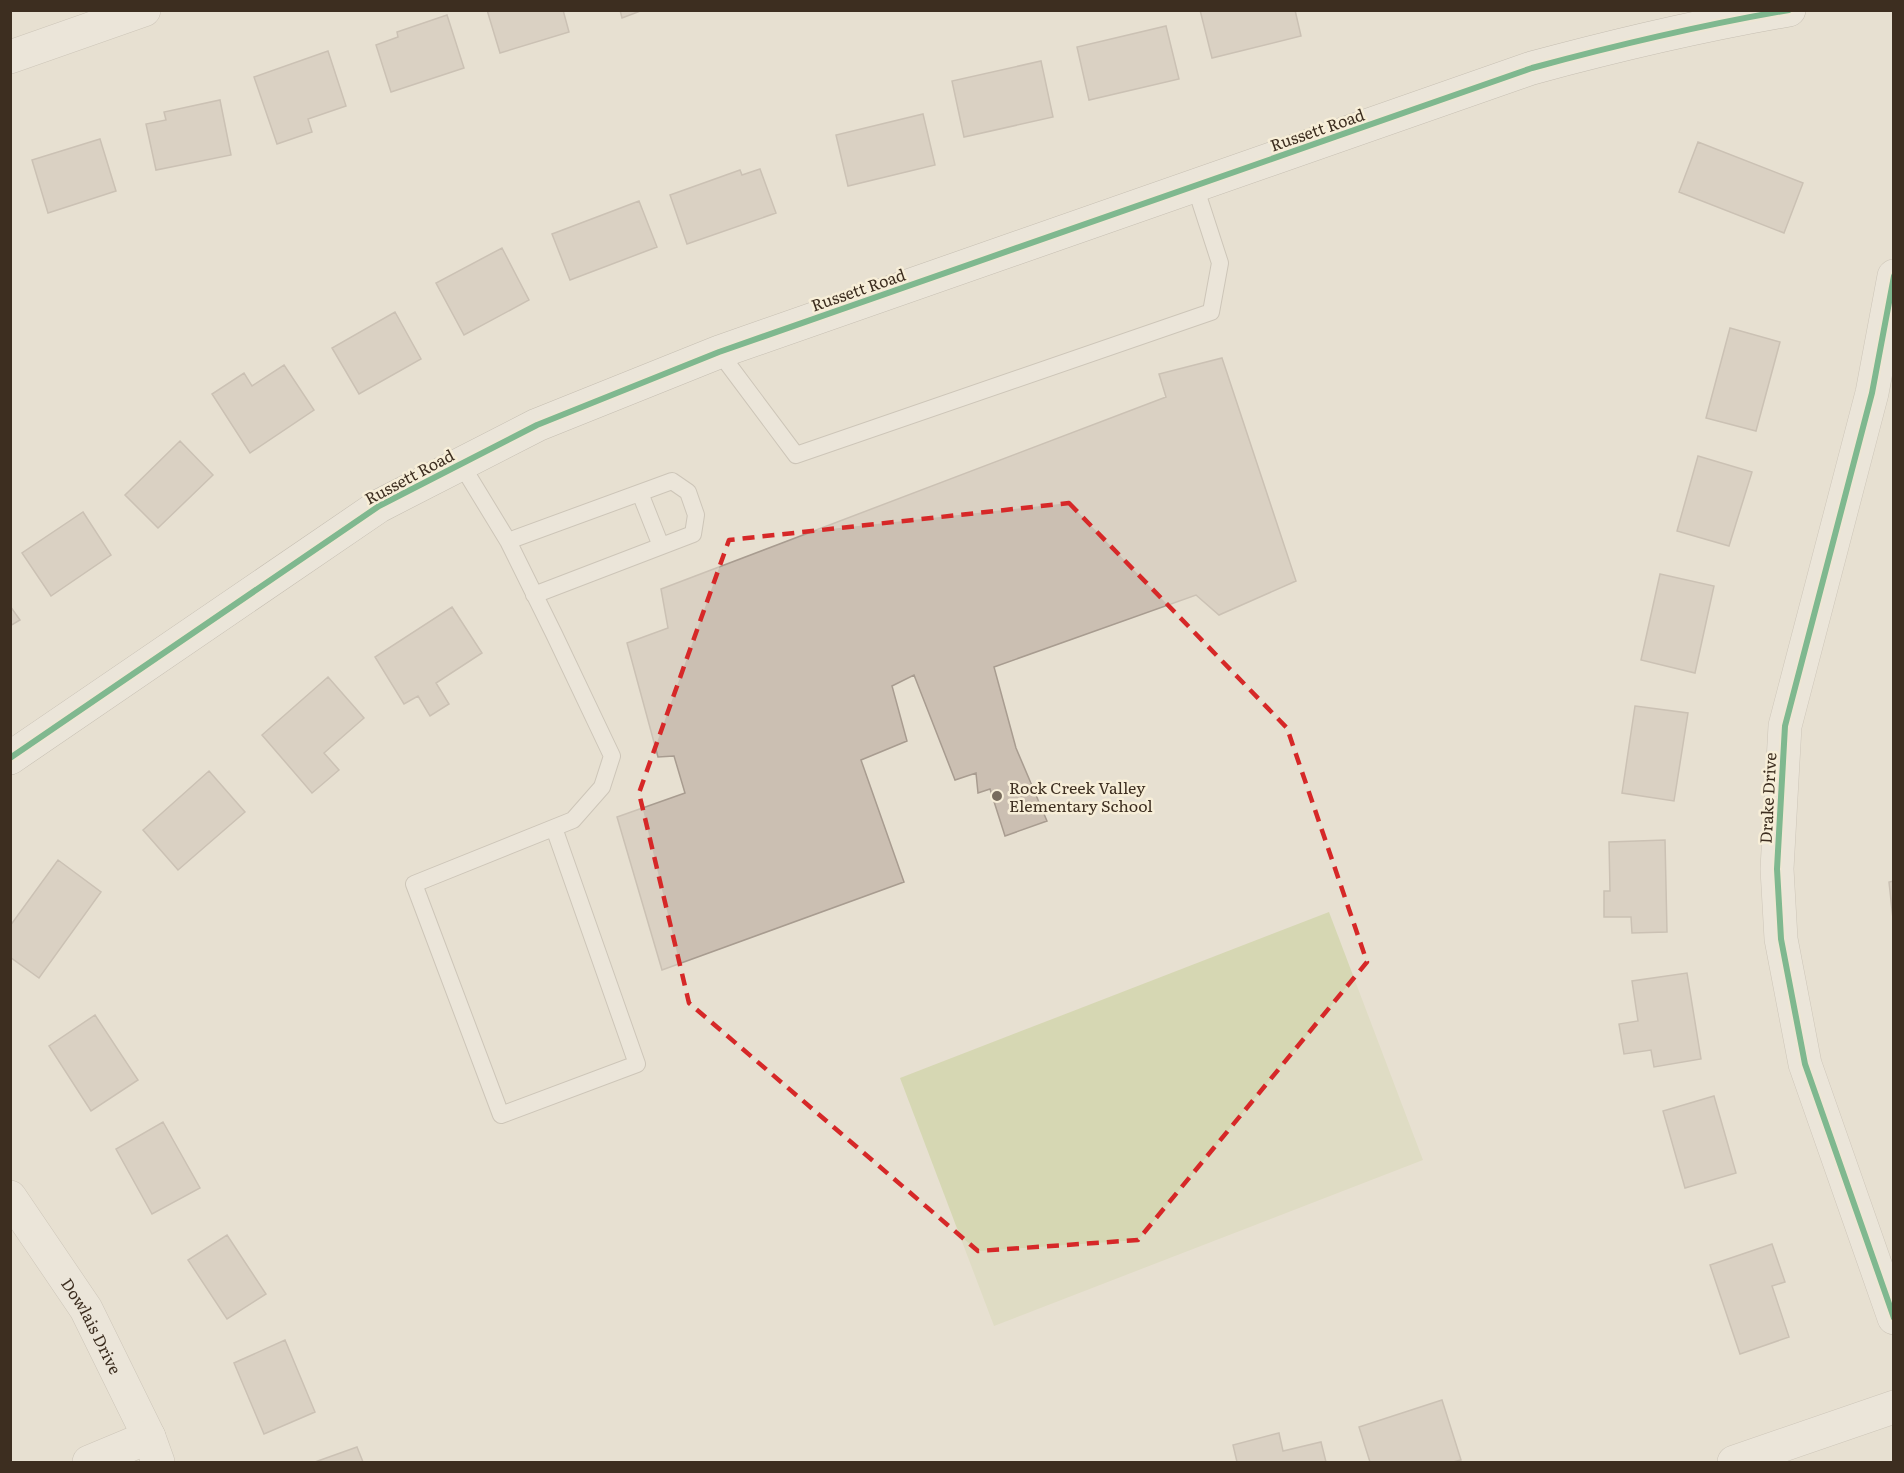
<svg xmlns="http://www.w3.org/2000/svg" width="1904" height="1473" font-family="Literata,serif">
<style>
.green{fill:#d6d7b3}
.building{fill:#cbbfb2;stroke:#a89c90;stroke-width:1.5}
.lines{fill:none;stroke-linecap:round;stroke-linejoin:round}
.lane-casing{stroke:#ada599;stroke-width:18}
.street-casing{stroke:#ada599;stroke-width:34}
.secondary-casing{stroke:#9c958a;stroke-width:34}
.lane{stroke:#efebe3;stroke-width:16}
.street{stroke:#efebe3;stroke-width:33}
.secondary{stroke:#efebe3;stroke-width:33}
.cycleway-casing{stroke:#f7eed8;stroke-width:10}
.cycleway{stroke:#00873e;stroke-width:6}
.marked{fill:none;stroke:#d62828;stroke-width:4.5;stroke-dasharray:12 8;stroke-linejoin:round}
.poi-dot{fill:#786c5e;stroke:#f7eed8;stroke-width:2}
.labels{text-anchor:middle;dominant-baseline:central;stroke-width:5;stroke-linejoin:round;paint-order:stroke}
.street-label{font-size:16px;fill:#3d2e20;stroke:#f7eed8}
.poi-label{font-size:16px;fill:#3d2e20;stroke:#f7eed8;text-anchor:start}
</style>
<rect width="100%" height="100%" fill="#e7e0d1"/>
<!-- green -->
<path class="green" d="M1329 912 1423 1160 994 1326 900 1078Z"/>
<!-- building -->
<path class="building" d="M487 10H563L569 32 500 53Z
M620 10H643L622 18Z
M1200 10H1295L1301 36 1212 58Z
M447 15 464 68 391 92 376 45 398 37 397 32Z
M1166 26 1179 79 1089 100 1077 47Z
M328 51 346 106 308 119 312 132 277 144 254 77Z
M1041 61 1053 117 964 137 952 81Z
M220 100 231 155 156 170 146 124 166 120 164 112Z
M923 114 935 165 848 186 836 135Z
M100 139 116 191 48 213 32 160Z
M1698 142 1803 183 1784 233 1679 192Z
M760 169 776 213 687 244 670 195 740 170 742 175Z
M639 201 657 247 570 280 552 234Z
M502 248 529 300 464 335 436 283Z
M395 312 421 359 359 394 332 348Z
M1730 328 1780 342 1756 431 1706 418Z
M1222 358 1296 581 1219 615 1196 595 994 667 1016 748 1047 821 1005 836 990 789 978 793 976 773 955 780 914 675 892 686 907 741 861 760 904 882 662 970 617 817 685 793 674 756 658 757 627 643 668 628 661 589 1166 397 1159 374Z
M284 365 314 410 250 453 212 394 244 373 252 386Z
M180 441 213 475 158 528 125 495Z
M1698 456 1752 472 1729 546 1677 531Z
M83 512 111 555 51 596 22 553Z
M1660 574 1714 586 1695 673 1641 660Z
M10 606 20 620 10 626Z
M452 607 482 653 436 683 449 704 430 716 418 696 404 704 375 657Z
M328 677 364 718 324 753 339 770 312 793 262 735Z
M1635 706 1688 713 1674 801 1622 793Z
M209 771 245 812 178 870 143 830Z
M1665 840 1667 932 1632 933 1631 917H1604V891H1610L1609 842Z
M58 860 101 892 39 978 10 957V926Z
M1894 881V928L1889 882Z
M1687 973 1701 1059 1654 1067 1651 1050 1624 1054 1619 1024 1638 1021 1632 981Z
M95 1015 138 1080 91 1111 49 1046Z
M1714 1096 1736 1173 1685 1188 1663 1111Z
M163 1122 200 1188 152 1214 116 1149Z
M227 1235 266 1294 227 1319 188 1260Z
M1772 1244 1785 1282 1772 1286 1789 1337 1740 1354 1710 1265Z
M285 1340 315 1412 264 1434 234 1363Z
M1442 1400 1461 1460 1453 1462H1370L1359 1427Z
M1279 1433 1283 1451 1321 1442 1326 1462H1237L1233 1445Z
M357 1447 363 1462H315Z"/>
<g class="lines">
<!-- lane casing -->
<g class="lane-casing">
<path id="lane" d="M719 352 796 455 1211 312 1220 263 1195 186
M461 464 508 541 554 634 612 756 602 787 573 820 414 884 501 1115 637 1064 554 828
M640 493 661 546
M508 541 672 481 688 492 696 515 693 534 534 595"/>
</g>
<!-- street casing -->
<g class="street-casing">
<g id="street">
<path d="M10 57 144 10"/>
<path d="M1894 276 1872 393 1785 726 1777 869 1781 939 1805 1064 1894 1318"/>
<path id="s1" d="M10 1197 86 1309 149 1437 158 1462"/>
<path d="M89 1462 149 1437"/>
<path d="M1734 1462 1894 1407"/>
</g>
</g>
<!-- secondary casing -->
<g class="secondary-casing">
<path id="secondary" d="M10 758 379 506 537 425 719 352 1532 68C1617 45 1702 25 1789 10"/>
</g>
<!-- lane -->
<use href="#lane" class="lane"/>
<!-- street -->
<use href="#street" class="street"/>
<!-- secondary -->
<use href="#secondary" class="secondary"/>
<!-- cycleway casing -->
<g class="cycleway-casing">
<path id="cycleway" d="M1894 276 1872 393 1785 726 1777 869 1781 939 1805 1064 1894 1318
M10 758 379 506 537 425 719 352 1532 68C1617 45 1702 25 1789 10"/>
</g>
<!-- cycleway -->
<use href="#cycleway" class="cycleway"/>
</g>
<!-- marked area -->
<path d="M0 0H1904V1473H0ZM1069 503 1287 728 1367 962 1138 1240 978 1251 689 1003 639 793 729 540Z" fill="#e7e0d1" fill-opacity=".55" fill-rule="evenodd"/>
<path class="marked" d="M1069 503 1287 728 1367 962 1138 1240 978 1251 689 1003 639 793 729 540Z"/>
<!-- markers -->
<circle class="poi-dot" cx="997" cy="796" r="6"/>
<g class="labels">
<!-- street labels -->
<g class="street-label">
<text transform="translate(1317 129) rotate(-19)">Russett Road</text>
<text transform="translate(858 289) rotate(-19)">Russett Road</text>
<text transform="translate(409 476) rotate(-28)">Russett Road</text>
<text transform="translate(1767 798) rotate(-87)">Drake Drive</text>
<text stroke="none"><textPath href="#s1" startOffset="153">Dowlais Drive</textPath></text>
</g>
<!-- poi labels -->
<g class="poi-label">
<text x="1009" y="787">Rock Creek Valley<tspan x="1009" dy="18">Elementary School</tspan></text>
</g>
</g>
<!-- border -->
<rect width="1904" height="1473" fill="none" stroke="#3d2e20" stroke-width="24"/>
</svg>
